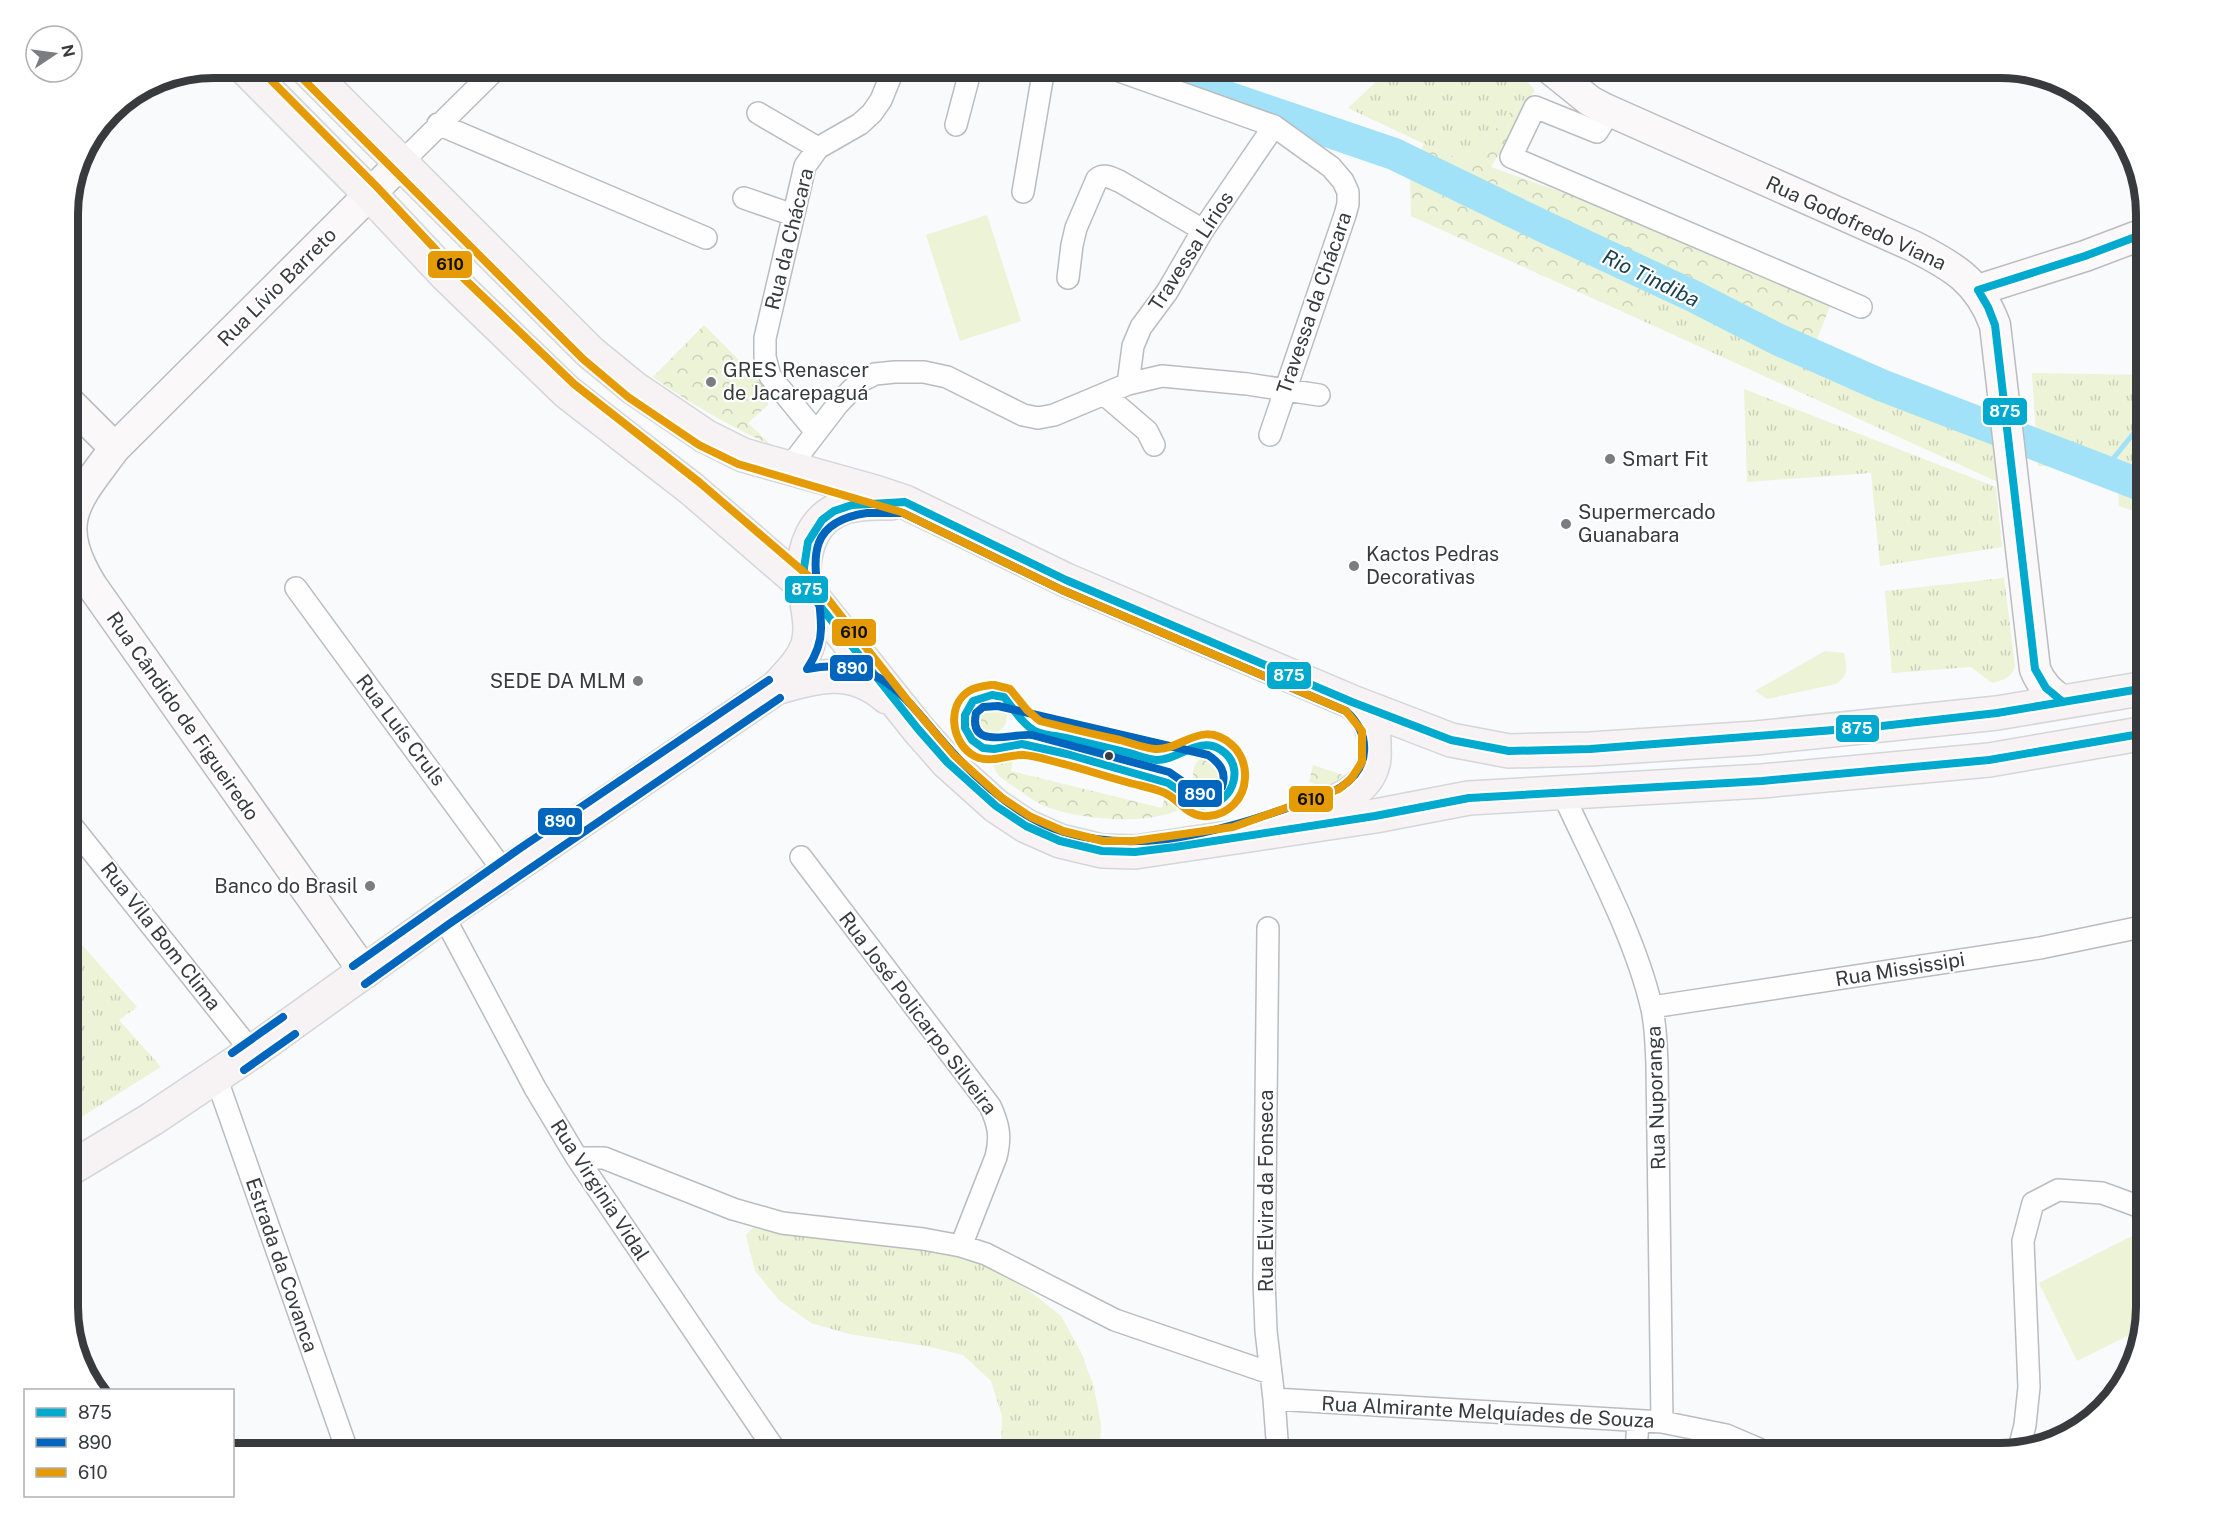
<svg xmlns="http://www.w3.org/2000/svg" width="2214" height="1521" font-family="'Public Sans',sans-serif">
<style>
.grass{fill:url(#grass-tufts)}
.forest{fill:url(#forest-crowns)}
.garden{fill:#ecf3d6}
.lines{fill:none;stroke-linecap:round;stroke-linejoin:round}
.stream{stroke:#a2e2f9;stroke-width:5}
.river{stroke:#a2e2f9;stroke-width:32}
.street-casing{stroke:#babcbf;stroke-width:24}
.secondary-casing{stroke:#babcbf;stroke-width:33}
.primary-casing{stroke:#d5d6d8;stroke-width:36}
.street{stroke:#fefeff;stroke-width:21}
.secondary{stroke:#fbf8f9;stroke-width:30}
.primary{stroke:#f7f2f3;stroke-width:33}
.bus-1-casing{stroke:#fff;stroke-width:12}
.bus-2-casing{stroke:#fff;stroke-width:12}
.bus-3-casing{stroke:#fff;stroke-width:12}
.bus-1{stroke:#00a9ce;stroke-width:8}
.bus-2{stroke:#0065bd;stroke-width:8}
.bus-3{stroke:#e49b06;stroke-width:8}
.poi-dot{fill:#7b7d80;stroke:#fff;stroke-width:2}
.bus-dot{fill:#383a3e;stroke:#fff;stroke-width:2}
.labels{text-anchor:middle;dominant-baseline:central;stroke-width:4.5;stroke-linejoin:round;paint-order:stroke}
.street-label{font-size:20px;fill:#383a3e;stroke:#fff}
.poi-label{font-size:20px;fill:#383a3e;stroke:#fff;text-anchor:start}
.water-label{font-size:21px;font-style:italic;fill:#194250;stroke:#fff}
.rim{fill:none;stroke:#383a3e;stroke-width:8}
.line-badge{stroke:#fff;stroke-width:2}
.badge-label{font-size:16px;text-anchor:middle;font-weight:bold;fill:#fff}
.pale-badge-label{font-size:16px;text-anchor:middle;font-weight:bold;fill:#111}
</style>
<defs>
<pattern id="grass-tufts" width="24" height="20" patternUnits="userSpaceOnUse" patternTransform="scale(1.5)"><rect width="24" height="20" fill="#ecf3d6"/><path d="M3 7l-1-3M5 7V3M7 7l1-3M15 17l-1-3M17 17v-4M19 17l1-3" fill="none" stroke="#cbd1b9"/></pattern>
<pattern id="forest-crowns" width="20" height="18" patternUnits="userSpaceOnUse" patternTransform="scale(1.5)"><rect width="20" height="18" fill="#ecf3d6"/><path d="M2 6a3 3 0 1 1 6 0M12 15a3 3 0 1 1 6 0" fill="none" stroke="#cbd1b9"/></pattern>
</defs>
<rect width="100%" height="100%" fill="#f8fafc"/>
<!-- grass -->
<path class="grass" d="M1391 68H1515L1535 90 1524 105 1509 113 1467 164 1348 108Z
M1644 288 1995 439 1998 482 1632 316Z
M2032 373 2146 375V515L2119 506 2117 467 2038 466Z
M1744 389 1996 487 2002 547 1880 566 1871 473 1747 482Z
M2004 578 2015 666C2012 678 2003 680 1992 683L1971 667 1892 673 1885 591Z
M75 937 137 1007 119 1020 161 1067 75 1121 68 1112V939Z
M755 1225 951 1251 991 1266 1031 1292 1061 1316 1080 1350 1094 1387 1101 1425 1099 1453H1001L1002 1416 991 1381 963 1355 926 1346 849 1334 811 1323 780 1301 755 1271 746 1235Z"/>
<!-- forest -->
<path class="forest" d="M1524 105 1507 141 1491 167 1672 231 1831 304 1809 359 1645 289 1632 316 1411 216 1410 176 1424 144 1467 164 1509 113Z
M704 325 767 388 768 405 748 423 771 445C730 426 690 404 653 377Z
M975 717a16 16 0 1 1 32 0a16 16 0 1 1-32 0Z
M1193 773a17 17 0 1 1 34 0a17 17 0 1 1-34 0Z
M1003 756 1013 758 1011 771 1162 808 1166 793 1177 796 1184 807C1152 827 1074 820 1040 804 1031 799 1022 792 1013 786 1003 779 991 773 994 758Z
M1313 765 1349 777 1329 788 1309 782Z"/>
<!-- garden -->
<path class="garden" d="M987 215 1021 321 960 341 926 235Z
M1825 651 1844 653C1847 668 1849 675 1836 684L1767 699 1755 691Z
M2146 1229V1307L2139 1330 2077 1361 2039 1283Z"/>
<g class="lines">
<!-- stream -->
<path class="stream" d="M2104 470 2146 418"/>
<!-- river -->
<path class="river" d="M1158 68 1224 96 1394 154 1549 229 1693 296 1779 340 1881 385 2146 487"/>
<!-- street casing -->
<g class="street-casing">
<path id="street" d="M1111 68 1274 126 1331 167 1343 181 1348 192V204L1345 215 1270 435
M1603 108 1602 124 1597 132 1535 107 1511 157 1861 307
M758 113 818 148
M438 124 706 238
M956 125 971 68
M402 162 497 68
M1023 192 1044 68
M744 198 793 215
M1068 278 1072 245 1076 228 1097 179C1104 173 1111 178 1119 181L1203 230
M1128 384 1133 346 1141 327 1167 292 1203 230 1274 126
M1105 395 1147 431 1154 445
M816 432 770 376 765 357V338L805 166 818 148 860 124 872 113 881 100 894 68
M788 469 838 404 859 382 875 374 895 372H924L947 377 1023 415 1038 418 1054 415 1128 384 1162 376 1247 384 1319 395
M296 588 505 873
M1562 792C1592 858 1634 934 1651 1005 1656 1024 1656 1045 1657 1064L1662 1422
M68 821 252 1052
M801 857 990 1106C999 1125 1001 1137 996 1157L961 1246
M443 915 535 1088 577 1158 777 1453
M1268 928 1264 1279 1266 1331 1274 1399 1278 1453
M1652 1007 2040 948 2146 926
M216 1077 348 1453
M577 1158H604L733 1209 782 1223 923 1239 961 1246 986 1254 1115 1320 1270 1373
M1274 1399 1662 1422 1726 1435 1768 1453
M2019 1449 2025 1425 2029 1387 2023 1241 2033 1203 2058 1190 2102 1193 2146 1209
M1636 1453 1638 1421"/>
</g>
<!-- secondary casing -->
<g class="secondary-casing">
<path id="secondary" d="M1549 68 1590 101 1603 108 1913 246C1953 266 1979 281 1995 325L2035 669C2041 685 2050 692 2063 702
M1978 290 2085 256 2146 233
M68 401 115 448
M365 973 92 586C52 521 76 501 115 448L402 162"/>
</g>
<!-- primary casing -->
<g class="primary-casing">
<path id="primary" d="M245 68 370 194 446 275 567 392 693 490 804 586 918 729 947 762 996 806 1026 826 1060 841 1102 851 1135 852 1375 816 1469 798 1762 781 1989 760 2146 733
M306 68 590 352 634 388 705 436 743 455 875 492 905 502 1066 580 1352 702 1451 740 1509 751 1590 749 1756 738 1997 713 2146 688
M776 688C818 676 851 666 887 697
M1303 814C1328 805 1366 794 1373 764 1375 759 1374 751 1374 746 1375 726 1366 714 1352 702
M68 1170 152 1119 252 1052 443 915 776 688C788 675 803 661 808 644 813 626 807 607 805 589 800 551 812 512 854 505 866 502 879 503 891 503"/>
</g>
<!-- street -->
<use href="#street" class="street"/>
<!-- secondary -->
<use href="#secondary" class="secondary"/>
<!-- primary -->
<use href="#primary" class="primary"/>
<!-- bus-1 casing -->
<g class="bus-1-casing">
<path id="bus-1" d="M2146 688 1997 713 1873 727 1590 749 1509 751 1451 740 1352 702 1066 580 905 502 852 505 834 511 822 520 808 542 804 568V586L918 729 947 762 996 806 1026 826 1060 841 1102 851 1135 852 1175 847 1375 816 1469 798 1762 781 1989 760 2146 733
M992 695 1004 697C1013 708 1022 724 1035 731 1043 735 1057 736 1066 738 1087 743 1108 748 1129 753 1137 755 1147 759 1156 760 1178 761 1199 735 1221 750 1248 767 1231 809 1200 805L1168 783 1067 754 1022 744 994 749 983 748 972 740 965 728V715L973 701Z
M2063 702 2046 688 2035 669 1995 325 1988 307 1978 290 2085 256 2146 233"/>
</g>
<!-- bus-2 casing -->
<g class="bus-2-casing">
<path id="bus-2" d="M867 513H903L1062 590 1346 711C1372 735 1370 768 1341 787 1329 795 1312 799 1299 804 1256 819 1212 833 1167 839 1133 843 1097 842 1064 832 1021 819 984 786 954 754 908 705 885 653 807 669 815 657 821 644 821 629 822 580 791 524 867 513Z
M998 706 1208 755C1220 763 1227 772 1222 787L1213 795H1202L1169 772 1032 735C1012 733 968 751 976 713L983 707Z
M353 966 519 849 769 680
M365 984 449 924 780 698
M232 1053 283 1017
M244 1070 295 1034"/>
</g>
<!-- bus-3 casing -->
<g class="bus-3-casing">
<path id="bus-3" d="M259 68 377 187 453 268 574 384 699 482 812 579 908 701 954 755 1002 798 1031 817 1063 831 1103 841H1134L1233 827 1339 789 1351 779 1362 762V731L1346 711 1062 590 901 512 738 464 699 445 628 397 583 359 299 75
M991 685C983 686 975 687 969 691 947 705 951 740 971 754 989 766 1005 754 1024 755 1037 756 1051 761 1064 764 1086 770 1108 777 1130 783 1141 786 1154 788 1165 793 1180 800 1188 818 1208 816 1228 815 1244 799 1245 778 1246 766 1241 753 1232 745 1202 718 1181 751 1155 749 1144 748 1131 743 1120 740 1093 734 1067 728 1040 721L1027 710 1010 689 994 685"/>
</g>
<!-- bus-1 -->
<use href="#bus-1" class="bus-1"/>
<!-- bus-2 -->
<use href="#bus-2" class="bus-2"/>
<!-- bus-3 -->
<use href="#bus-3" class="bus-3"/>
</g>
<!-- markers -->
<g class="poi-dot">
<circle cx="711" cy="382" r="6"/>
<circle cx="1610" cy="459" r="6"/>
<circle cx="1566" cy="524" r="6"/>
<circle cx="1354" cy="566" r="6"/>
<circle cx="638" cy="681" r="6"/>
<circle cx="370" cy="886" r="6"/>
</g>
<circle class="bus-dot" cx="1109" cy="756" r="5"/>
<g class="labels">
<!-- street labels -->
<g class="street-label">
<text transform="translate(1856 223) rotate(25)">Rua Godofredo Viana</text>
<text transform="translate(789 239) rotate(-76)">Rua da Chácara</text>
<text transform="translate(1191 251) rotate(-57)">Travessa Lírios</text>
<text transform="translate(277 287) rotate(-45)">Rua Lívio Barreto</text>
<text transform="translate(1314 303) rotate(-71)">Travessa da Chácara</text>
<text transform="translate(183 716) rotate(55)">Rua Cândido de Figueiredo</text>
<text transform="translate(401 730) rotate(53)">Rua Luís Cruls</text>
<text transform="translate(161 936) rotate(52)">Rua Vila Bom Clima</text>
<text transform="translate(1900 969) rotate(-9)">Rua Mississipi</text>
<text transform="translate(918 1013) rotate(53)">Rua José Policarpo Silveira</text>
<text transform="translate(1656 1098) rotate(-92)">Rua Nuporanga</text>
<text transform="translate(600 1190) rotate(57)">Rua Virginia Vidal</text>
<text transform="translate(1266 1191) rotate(-90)">Rua Elvira da Fonseca</text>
<text transform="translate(282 1265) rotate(71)">Estrada da Covanca</text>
<text transform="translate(1488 1412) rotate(3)">Rua Almirante Melquíades de Souza</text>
</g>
<!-- poi labels -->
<g class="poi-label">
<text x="723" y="370">GRES Renascer<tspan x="723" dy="23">de Jacarepaguá</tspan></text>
<text x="1622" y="459">Smart Fit</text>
<text x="1578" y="512">Supermercado<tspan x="1578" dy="23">Guanabara</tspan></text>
<text x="1366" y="554">Kactos Pedras<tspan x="1366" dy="23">Decorativas</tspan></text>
<text x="626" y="681" text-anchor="end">SEDE DA MLM</text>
<text x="358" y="886" text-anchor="end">Banco do Brasil</text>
</g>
<!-- water labels -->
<g class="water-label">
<text transform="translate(1651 278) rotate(26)">Rio Tindiba</text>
</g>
</g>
<!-- crop -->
<path d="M0 0H2214V1521H0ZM214 78H2000A136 136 0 0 1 2136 214V1307A136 136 0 0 1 2000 1443H214A136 136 0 0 1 78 1307V214A136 136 0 0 1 214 78Z" fill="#fff" fill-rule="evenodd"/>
<path class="rim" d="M214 78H2000A136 136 0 0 1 2136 214V1307A136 136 0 0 1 2000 1443H214A136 136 0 0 1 78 1307V214A136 136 0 0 1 214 78Z"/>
<g class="line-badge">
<rect x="427" y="250" width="46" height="29" rx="6" fill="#e49b06"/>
<rect x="1982" y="397" width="46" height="29" rx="6" fill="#00a9ce"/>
<rect x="784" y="575" width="45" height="29" rx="6" fill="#00a9ce"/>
<rect x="831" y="618" width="46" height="29" rx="6" fill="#e49b06"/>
<rect x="829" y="654" width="45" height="28" rx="6" fill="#0065bd"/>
<rect x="1266" y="661" width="46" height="29" rx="6" fill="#00a9ce"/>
<rect x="1835" y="714" width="45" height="29" rx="6" fill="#00a9ce"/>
<rect x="1177" y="779" width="46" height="29" rx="6" fill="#0065bd"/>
<rect x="1288" y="785" width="46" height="28" rx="6" fill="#e49b06"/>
<rect x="537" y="807" width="46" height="29" rx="6" fill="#0065bd"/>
</g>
<g class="badge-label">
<text x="2005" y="417">875</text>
<text x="807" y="595">875</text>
<text x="852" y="674">890</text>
<text x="1289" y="681">875</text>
<text x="1857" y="734">875</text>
<text x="1200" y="800">890</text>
<text x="560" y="827">890</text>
</g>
<g class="pale-badge-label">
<text x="450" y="270">610</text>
<text x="854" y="638">610</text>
<text x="1311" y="805">610</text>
</g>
<!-- legend -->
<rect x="24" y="1389" width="210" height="108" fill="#ffffff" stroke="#afb0b2" stroke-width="1.5"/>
<rect x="36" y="1408" width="30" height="9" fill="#00a9ce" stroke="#afb0b2" stroke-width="1.5"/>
<text x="78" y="1419" font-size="18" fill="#383a3e">875</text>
<rect x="36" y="1438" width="30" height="9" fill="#0065bd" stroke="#afb0b2" stroke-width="1.5"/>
<text x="78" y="1449" font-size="18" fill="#383a3e">890</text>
<rect x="36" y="1468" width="30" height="9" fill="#e49b06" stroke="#afb0b2" stroke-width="1.5"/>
<text x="78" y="1479" font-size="18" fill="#383a3e">610</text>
<!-- north arrow -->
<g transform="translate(54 54) rotate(77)"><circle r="28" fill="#ffffff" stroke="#afb0b2" stroke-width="1.5"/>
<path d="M0-4.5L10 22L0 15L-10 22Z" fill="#7b7d80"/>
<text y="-9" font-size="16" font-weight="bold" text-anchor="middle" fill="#383a3e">N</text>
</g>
</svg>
